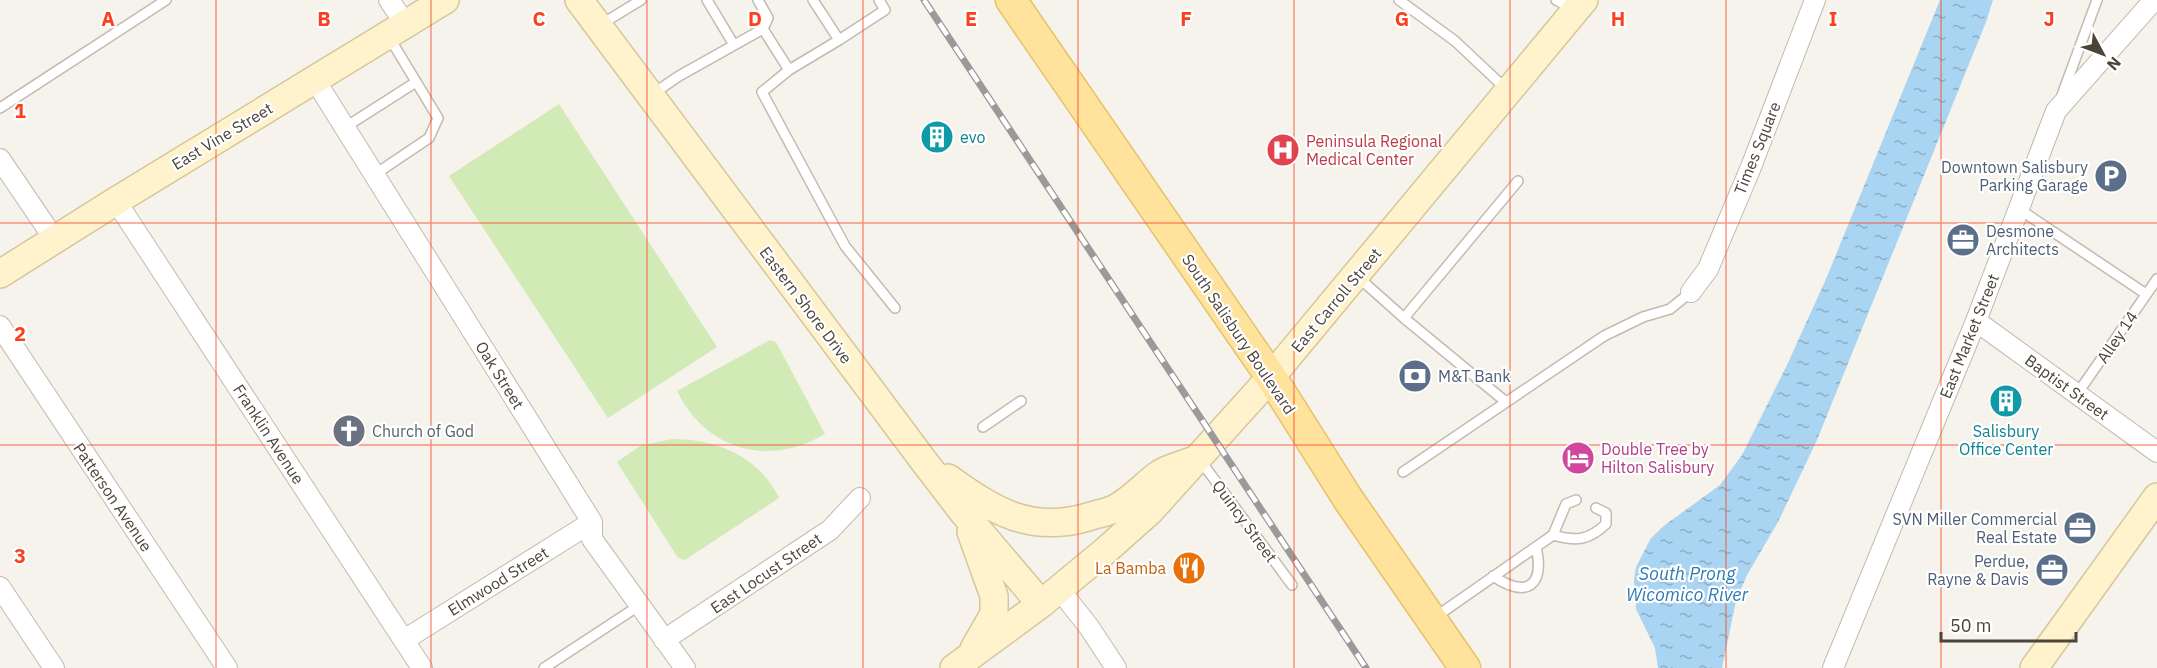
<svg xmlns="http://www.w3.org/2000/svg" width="2157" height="668" font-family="'IBM Plex Sans',sans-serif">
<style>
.green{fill:#d2eab5}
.water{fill:url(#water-ripples)}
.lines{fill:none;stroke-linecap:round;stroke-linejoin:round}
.lane-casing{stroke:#c2bbae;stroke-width:12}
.street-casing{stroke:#c2bbae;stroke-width:22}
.secondary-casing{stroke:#d6c79b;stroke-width:30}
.primary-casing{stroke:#e6c16a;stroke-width:33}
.lane{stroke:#fff;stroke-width:9}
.street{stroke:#fff;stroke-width:20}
.secondary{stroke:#fff3cd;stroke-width:27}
.primary{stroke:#ffe39c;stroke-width:30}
.rail-casing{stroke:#9a9a9a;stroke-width:7}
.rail{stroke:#fff;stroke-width:4.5;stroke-dasharray:14;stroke-linecap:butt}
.grid{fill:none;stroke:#fc3f1d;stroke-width:1.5;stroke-opacity:0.55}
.labels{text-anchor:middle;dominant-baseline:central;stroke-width:4.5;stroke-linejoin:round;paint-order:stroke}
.street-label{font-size:16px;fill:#4b4439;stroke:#fff}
.culture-label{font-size:16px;fill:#0d838f;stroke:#fff;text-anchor:start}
.health-label{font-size:16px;fill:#be3a42;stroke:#fff;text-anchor:start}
.service-label{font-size:16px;fill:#4e5e75;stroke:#fff;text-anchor:end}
.worship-label{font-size:16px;fill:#5b616d;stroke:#fff;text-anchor:start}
.hotel-label{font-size:16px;fill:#b23c85;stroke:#fff;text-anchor:start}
.food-label{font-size:16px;fill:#c56008;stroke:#fff;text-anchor:end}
.water-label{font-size:18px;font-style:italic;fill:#2e7ab2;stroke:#fff}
.grid-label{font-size:20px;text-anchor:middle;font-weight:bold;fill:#fc3f1d;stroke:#fff;stroke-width:4.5;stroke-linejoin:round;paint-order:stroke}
</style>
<defs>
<pattern id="water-ripples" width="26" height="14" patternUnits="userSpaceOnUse" patternTransform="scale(1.5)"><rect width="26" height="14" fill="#a9d4f2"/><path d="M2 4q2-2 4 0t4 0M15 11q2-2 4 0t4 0" fill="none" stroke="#8caec5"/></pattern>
</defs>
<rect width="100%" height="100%" fill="#f6f3ec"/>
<!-- green -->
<path class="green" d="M559 104 717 347 608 418 449 176Z
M770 340 776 342 825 434C768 468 706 450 677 391Z
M672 439C716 439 759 456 779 498L685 560 678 558 617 462 640 446Z"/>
<!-- water -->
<path class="water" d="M1940 0H1993L1986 22 1817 440 1778 522 1747 575 1736 601 1722 668H1658L1655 648 1636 609 1634 579 1636 567 1651 538 1665 525 1720 485 1742 455 1787 365 1826 279Z"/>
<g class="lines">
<!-- lane casing -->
<g class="lane-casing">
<path id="lane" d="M707 0 734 45
M758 0 768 18 763 29 789 70
M813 0 839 40 789 70 762 92 845 246 895 308
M1399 0 1455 41 1506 89
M1556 0 1573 9
M600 25 641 0
M839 40 885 10 879 0
M651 95 679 76 763 29
M2062 95 2097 0
M0 108 166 0
M344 128 416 82
M374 175 429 138 438 118 389 37
M2019 209 2146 294
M1358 277 1404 318 1506 402
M1404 318 1518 181
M2077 394 2157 279
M983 427 1021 401
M1200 460 1292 585
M1403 472 1604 336 1643 317 1670 309 1691 292
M1553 535 1566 504 1576 500
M1493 576C1527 599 1545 586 1536 547
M1434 618 1553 535C1577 542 1589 540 1606 524V513L1596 508
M544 668 640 605"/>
</g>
<!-- street casing -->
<g class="street-casing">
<path id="street" d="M389 0 406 25
M315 80 592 522V539L685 668
M0 159 55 240
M116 201 422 668
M1691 292 1708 269 1751 167 1815 0
M1976 321 2157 452
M0 326 227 668
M0 587 54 668
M1059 589 1089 627 1116 668
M404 640 592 522
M664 640 830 530 860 498
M1833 668 1976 321 2056 111 2154 0"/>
</g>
<!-- secondary casing -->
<g class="secondary-casing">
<path id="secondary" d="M579 0 923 460 963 512 1041 604
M0 274 116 201 445 0
M948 478C994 511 1030 534 1088 517 1096 514 1106 513 1114 509 1132 500 1143 486 1158 475 1167 468 1182 465 1192 461
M971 532 994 596V614L974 649
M954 668 1041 604 1104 552 1150 511 1271 377 1584 0
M2034 668 2157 497"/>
</g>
<!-- primary casing -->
<g class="primary-casing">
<path id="primary" d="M1011 0 1271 377 1348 499 1465 668"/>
</g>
<!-- lane -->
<use href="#lane" class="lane"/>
<!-- street -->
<use href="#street" class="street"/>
<!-- secondary -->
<use href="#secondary" class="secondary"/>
<!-- primary -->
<use href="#primary" class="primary"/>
<!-- rail casing -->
<g class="rail-casing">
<path id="rail" d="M924 0 1366 668"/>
</g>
<!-- rail -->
<use href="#rail" class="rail"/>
</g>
<!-- grid -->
<path class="grid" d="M216 0V668M431 0V668M647 0V668M863 0V668M1078 0V668M1294 0V668M1510 0V668M1726 0V668M1941 0V668M0 223H2157M0 445H2157"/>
<!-- icons -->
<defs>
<g id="building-disc" transform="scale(1.725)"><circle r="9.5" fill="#0f9aa8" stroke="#fff"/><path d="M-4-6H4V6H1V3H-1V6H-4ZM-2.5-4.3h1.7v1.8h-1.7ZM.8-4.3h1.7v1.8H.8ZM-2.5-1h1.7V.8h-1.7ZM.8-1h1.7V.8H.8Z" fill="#fff"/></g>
<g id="hospital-disc" transform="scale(1.725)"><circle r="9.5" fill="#e0444e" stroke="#fff"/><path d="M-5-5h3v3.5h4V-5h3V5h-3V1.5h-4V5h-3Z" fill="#fff"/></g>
<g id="parking-disc" transform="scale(1.725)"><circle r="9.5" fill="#5c6f8a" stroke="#fff"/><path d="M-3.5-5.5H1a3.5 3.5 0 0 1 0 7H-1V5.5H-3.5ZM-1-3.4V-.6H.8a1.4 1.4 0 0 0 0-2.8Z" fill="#fff"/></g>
<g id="office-disc" transform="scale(1.725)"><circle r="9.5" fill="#5c6f8a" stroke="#fff"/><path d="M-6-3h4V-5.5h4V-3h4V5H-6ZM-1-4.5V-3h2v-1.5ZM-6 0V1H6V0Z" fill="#fff"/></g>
<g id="bank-disc" transform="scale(1.725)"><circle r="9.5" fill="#5c6f8a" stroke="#fff"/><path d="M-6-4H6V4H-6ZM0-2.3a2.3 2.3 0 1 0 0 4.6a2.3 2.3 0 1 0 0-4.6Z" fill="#fff"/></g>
<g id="church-disc" transform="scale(1.725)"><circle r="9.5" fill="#6b7280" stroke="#fff"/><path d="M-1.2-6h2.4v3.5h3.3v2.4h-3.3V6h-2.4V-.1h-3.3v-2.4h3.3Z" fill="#fff"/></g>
<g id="hotel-disc" transform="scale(1.725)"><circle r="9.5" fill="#d1479c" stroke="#fff"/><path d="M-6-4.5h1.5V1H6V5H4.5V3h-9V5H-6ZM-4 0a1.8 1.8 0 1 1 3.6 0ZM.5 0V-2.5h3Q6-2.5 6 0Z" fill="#fff"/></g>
<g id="restaurant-disc" transform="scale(1.725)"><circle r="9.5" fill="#e8710a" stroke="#fff"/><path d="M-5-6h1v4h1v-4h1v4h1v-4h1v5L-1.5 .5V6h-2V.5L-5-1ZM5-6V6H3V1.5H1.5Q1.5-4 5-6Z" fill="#fff"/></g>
</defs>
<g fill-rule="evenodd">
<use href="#building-disc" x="937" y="137"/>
<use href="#hospital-disc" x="1283" y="150"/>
<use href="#parking-disc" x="2111" y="176"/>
<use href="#office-disc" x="1963" y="240"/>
<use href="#bank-disc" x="1415" y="376"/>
<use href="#building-disc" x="2006" y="401"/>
<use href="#church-disc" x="349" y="431"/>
<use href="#hotel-disc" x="1578" y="458"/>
<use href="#office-disc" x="2080" y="528"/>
<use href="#restaurant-disc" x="1189" y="568"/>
<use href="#office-disc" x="2052" y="570"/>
</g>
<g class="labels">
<!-- street labels -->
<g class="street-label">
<text transform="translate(222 136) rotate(-31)">East Vine Street</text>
<text transform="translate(1757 148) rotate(-68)">Times Square</text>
<text transform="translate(1336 300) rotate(-50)">East Carroll Street</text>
<text transform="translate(806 305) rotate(53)">Eastern Shore Drive</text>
<text transform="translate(1239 334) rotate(56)">South Salisbury Boulevard</text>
<text transform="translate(1969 336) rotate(-68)">East Market Street</text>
<text transform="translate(2117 337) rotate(-56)">Alley 14</text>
<text transform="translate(500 375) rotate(58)">Oak Street</text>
<text transform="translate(2067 387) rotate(36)">Baptist Street</text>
<text transform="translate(269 434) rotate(57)">Franklin Avenue</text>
<text transform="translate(113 497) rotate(56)">Patterson Avenue</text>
<text transform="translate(1245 521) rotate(54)">Quincy Street</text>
<text transform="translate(766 573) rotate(-34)">East Locust Street</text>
<text transform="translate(498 581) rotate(-32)">Elmwood Street</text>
</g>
<!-- culture labels -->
<g class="culture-label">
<text x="960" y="137">evo</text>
<text x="2006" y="431" text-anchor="middle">Salisbury<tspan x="2006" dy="18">Office Center</tspan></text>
</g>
<!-- health labels -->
<g class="health-label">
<text x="1306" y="141">Peninsula Regional<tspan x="1306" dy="18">Medical Center</tspan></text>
</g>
<!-- service labels -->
<g class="service-label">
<text x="2088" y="167">Downtown Salisbury<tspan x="2088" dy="18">Parking Garage</tspan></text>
<text x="1986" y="231" text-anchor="start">Desmone<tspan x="1986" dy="18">Architects</tspan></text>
<text x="1438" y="376" text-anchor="start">M&amp;T Bank</text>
<text x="2057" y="519">SVN Miller Commercial<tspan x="2057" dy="18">Real Estate</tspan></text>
<text x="2029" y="561">Perdue,<tspan x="2029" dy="18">Rayne &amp; Davis</tspan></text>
</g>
<!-- worship labels -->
<g class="worship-label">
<text x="372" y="431">Church of God</text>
</g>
<!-- hotel labels -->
<g class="hotel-label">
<text x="1601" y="449">Double Tree by<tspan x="1601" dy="18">Hilton Salisbury</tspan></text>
</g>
<!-- food labels -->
<g class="food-label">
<text x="1166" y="568">La Bamba</text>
</g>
<!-- water labels -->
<g class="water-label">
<text x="1687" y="573">South Prong<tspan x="1687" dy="21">Wicomico River</tspan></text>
</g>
</g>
<g class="grid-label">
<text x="108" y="26">A</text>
<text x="324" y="26">B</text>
<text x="539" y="26">C</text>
<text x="755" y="26">D</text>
<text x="971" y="26">E</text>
<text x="1186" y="26">F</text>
<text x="1402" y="26">G</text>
<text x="1618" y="26">H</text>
<text x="1833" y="26">I</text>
<text x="2049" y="26">J</text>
<text x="20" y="118">1</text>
<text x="20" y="341">2</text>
<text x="20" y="563">3</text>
</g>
<!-- north arrow -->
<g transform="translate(2103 54) rotate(131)" stroke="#ffffff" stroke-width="4.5" paint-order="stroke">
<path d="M0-4.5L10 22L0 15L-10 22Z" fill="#4b4439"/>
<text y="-9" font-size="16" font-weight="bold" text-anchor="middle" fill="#4b4439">N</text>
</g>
<!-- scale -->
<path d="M1941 632v9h135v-9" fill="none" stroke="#4b4439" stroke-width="3"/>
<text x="1950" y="632" font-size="18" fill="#4b4439" stroke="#ffffff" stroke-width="4.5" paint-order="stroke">50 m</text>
</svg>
